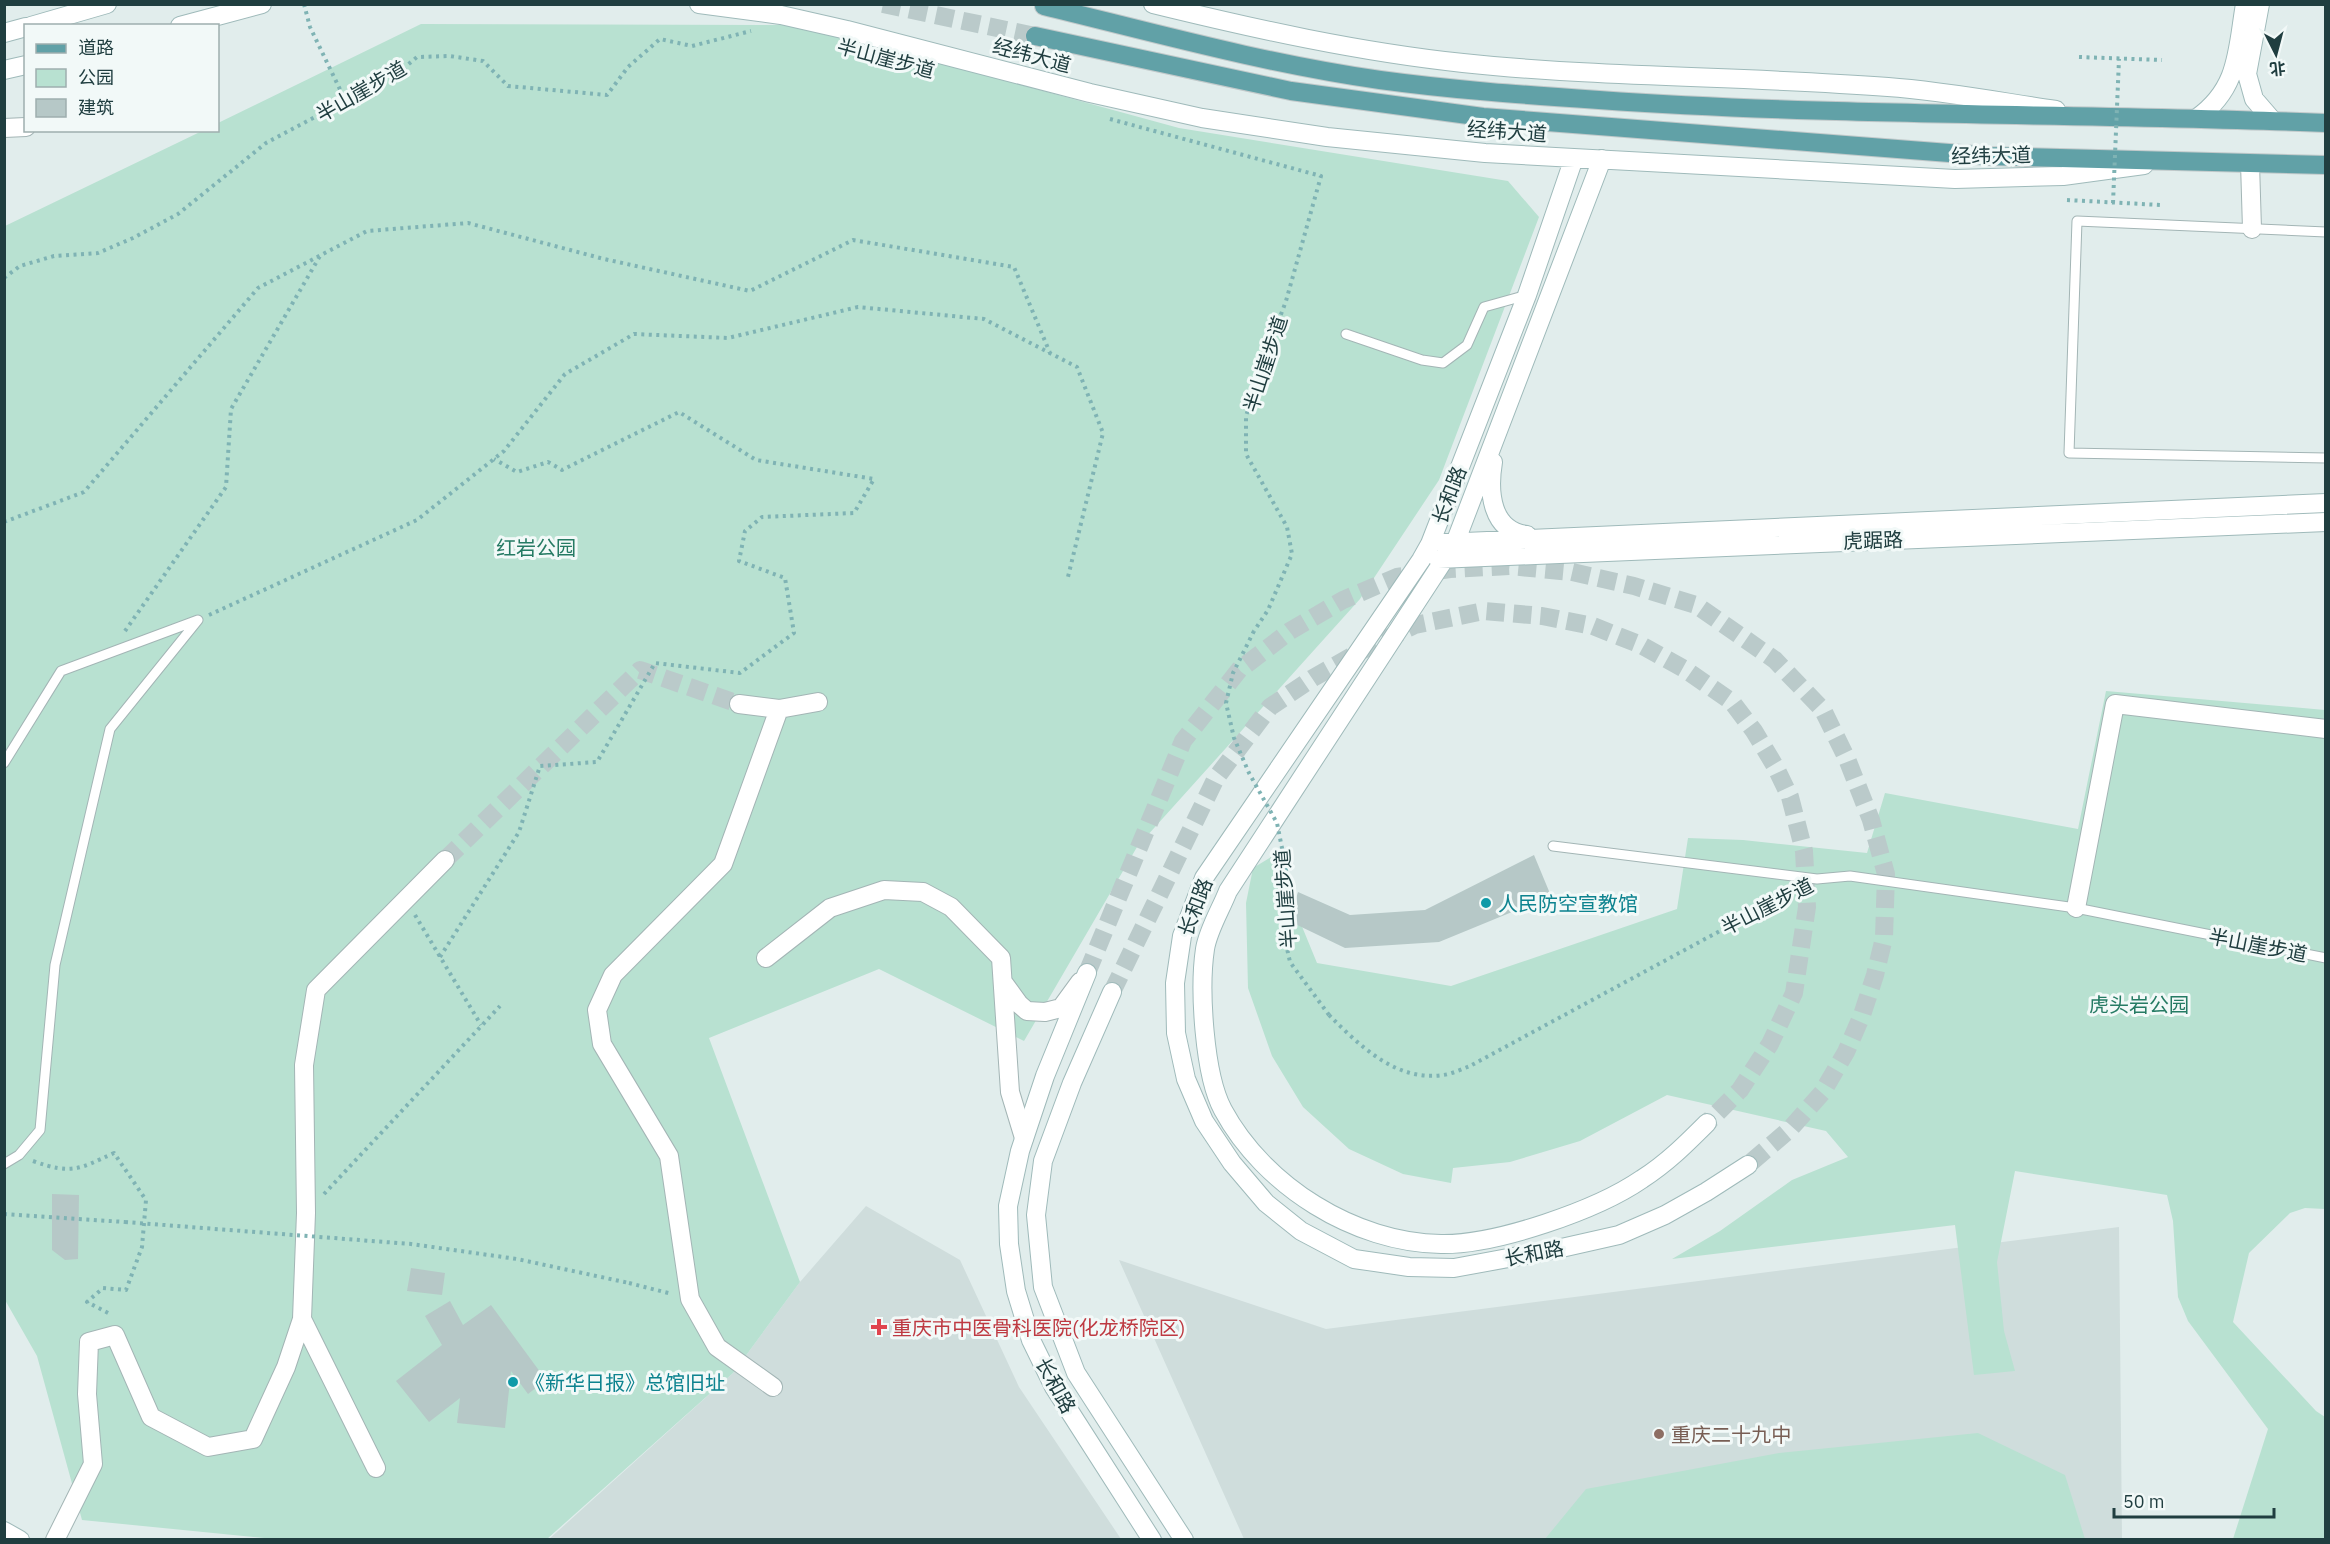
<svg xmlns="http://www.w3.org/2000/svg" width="2330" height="1544" font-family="'IBM Plex Sans','Noto Sans SC',sans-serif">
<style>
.built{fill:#cfdddc}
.green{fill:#b8e1d1}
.building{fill:#b6c8c7}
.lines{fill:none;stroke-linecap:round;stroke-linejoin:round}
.street-tunnel{stroke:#bacaca;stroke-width:18;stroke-dasharray:18 9;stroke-linecap:butt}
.secondary-tunnel{stroke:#bacaca;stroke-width:18;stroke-dasharray:18 9;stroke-linecap:butt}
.primary-tunnel{stroke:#bacaca;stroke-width:18;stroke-dasharray:18 9;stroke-linecap:butt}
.lane-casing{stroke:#a3b5b5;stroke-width:11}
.street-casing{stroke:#a3b5b5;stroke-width:20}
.secondary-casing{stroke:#9fbaba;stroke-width:20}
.primary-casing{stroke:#c1c9ca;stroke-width:20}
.path{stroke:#7fb3b4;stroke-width:4;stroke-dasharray:3 4.5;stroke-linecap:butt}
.lane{stroke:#fff;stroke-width:9}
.street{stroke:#fff;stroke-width:18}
.secondary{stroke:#fff;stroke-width:18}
.primary{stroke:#61a1a7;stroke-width:18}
.path-bridge{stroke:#7fb3b4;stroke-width:4;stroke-dasharray:3 4.5;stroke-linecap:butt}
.culture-dot{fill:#0f9aa8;stroke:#f2f9f8;stroke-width:2}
.health-dot{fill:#e0444e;stroke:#f2f9f8;stroke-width:2}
.education-dot{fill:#8d6e63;stroke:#f2f9f8;stroke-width:2}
.labels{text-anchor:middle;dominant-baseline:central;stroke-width:6;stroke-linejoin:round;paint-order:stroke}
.street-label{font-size:20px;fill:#203e40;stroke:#f2f9f8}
.park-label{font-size:20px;fill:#267b64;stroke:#f2f9f8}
.culture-label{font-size:20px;fill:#0d838f;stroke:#f2f9f8;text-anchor:start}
.health-label{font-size:20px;fill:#be3a42;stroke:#f2f9f8;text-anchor:start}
.education-label{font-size:20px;fill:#785e54;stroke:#f2f9f8;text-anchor:start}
</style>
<rect width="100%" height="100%" fill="#e1edec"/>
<!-- built -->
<path class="built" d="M866 1206 960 1260 1019 1387 1121 1539 548 1540 733 1373 800 1282Z
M2119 1227 2122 1539H1244L1119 1260 1326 1329Z"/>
<!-- green -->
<path class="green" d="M421 24 802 25 1179 128 1508 181 1539 217 1439 480 1360 599 1137 847 1024 1041 879 969 709 1038 800 1282 733 1373 547 1539 285 1540 82 1520 37 1356 5 1300V226L202 131 218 130V123Z
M2106 691 2325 710V1209L2305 1208 2290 1213 2249 1253 2233 1322 2316 1411 2325 1417V1539H2233L2268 1429 2188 1321 2178 1297 2173 1221 2167 1195 2015 1171 1997 1262 2004 1331 2015 1371 1974 1375 1955 1225 1672 1259 1720 1231 1792 1180 1848 1157 1826 1131 1667 1095 1580 1141 1510 1162 1453 1168 1451 1183 1403 1174 1349 1149 1303 1107 1272 1056 1248 988 1246 903 1253 868 1273 856 1317 963 1451 986 1677 909 1688 838 1743 840 1867 853 1885 793 2078 829Z
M1978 1433 2065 1475 2085 1539H1545L1586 1489 1779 1453Z"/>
<!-- building -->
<path class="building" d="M1534 855 1551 896 1439 942 1345 948 1289 921 1298 892 1350 915 1425 910Z
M52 1194 79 1195 78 1259 65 1260 52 1250Z
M411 1268 445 1273 442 1295 407 1291Z
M450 1301 463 1325 491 1305 546 1380 528 1394 511 1371 505 1428 457 1423 460 1398 429 1422 396 1381 442 1345 425 1316Z"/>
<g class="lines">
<!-- street-tunnel -->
<path class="street-tunnel" d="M445 860 640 670 739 704"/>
<!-- secondary-tunnel -->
<path class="secondary-tunnel" d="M1087 973 1183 741 1239 670 1290 631 1343 600 1397 577 1450 569 1509 566 1572 572 1634 586 1696 605 1775 660 1823 710 1847 759 1871 820 1886 874 1884 938 1875 975 1862 1015 1846 1052 1822 1093 1790 1129 1748 1165
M1112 992 1216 778 1270 707 1313 678 1361 651 1415 625 1484 611 1542 616 1593 626 1641 645 1686 670 1732 702 1754 731 1775 766 1790 797 1804 851 1807 907 1794 993 1770 1044 1740 1090 1707 1123"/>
<!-- primary-tunnel -->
<path class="primary-tunnel" d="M883 4 1035 36"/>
<!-- lane casing -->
<g class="lane-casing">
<path id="lane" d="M2326 232 2077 221 2069 453 2326 458
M1346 334 1422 360 1443 363 1467 345 1484 307 1527 295
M4 763 61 671 198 620 110 729 55 965 40 1130 19 1155 4 1164
M1553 846 1817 879 1850 876 2076 908 2326 958"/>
</g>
<!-- street casing -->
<g class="street-casing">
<path id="street" d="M4 128 26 127
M2250 163 2252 229
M739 704 779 709 818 702
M2076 908 2115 704 2326 729
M766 958 830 908 884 890 923 892 951 907 1001 958 1010 1092 1024 1138
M1003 982 1019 1004 1027 1011 1045 1012 1061 1008 1080 982
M302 1319 376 1468
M773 1387 717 1347 690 1299 669 1156 602 1044 597 1010 613 975 723 864 779 709
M55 1540 93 1464 87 1394 89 1342 115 1335 151 1417 208 1447 253 1439 286 1367 302 1319 306 1213 304 1065 316 990 445 860"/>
</g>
<!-- secondary casing -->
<g class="secondary-casing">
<path id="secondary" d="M699 4 781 15 847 30 1090 93 1202 118 1327 137 1485 153 1955 179 2063 176 2144 165
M1153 4C1255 29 1359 52 1463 63 1605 78 1747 76 1888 87 1944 91 2001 102 2056 110
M2260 4 2247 74 2254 99 2273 121
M31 26 107 4
M180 26 262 4
M4 33 26 27
M4 70 26 65
M2197 118C2239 88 2237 51 2245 4
M1574 158 1527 295 1430 544 1421 560 1204 878 1182 936 1175 983 1176 1033 1186 1079 1204 1121 1232 1163 1266 1203 1301 1231 1354 1259 1409 1267 1454 1268 1557 1249 1619 1235 1665 1215 1706 1192 1748 1165
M1602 159 1455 543 1228 891C1221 909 1208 930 1205 949 1199 989 1204 1075 1223 1110 1264 1186 1355 1243 1441 1244 1496 1245 1597 1210 1642 1179 1667 1163 1686 1144 1707 1123
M1493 462C1488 492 1491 531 1527 535
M1443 543 2326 503
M1438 559 2326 522
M1087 973 1045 1076 1020 1151 1008 1206 1009 1244 1016 1291 1031 1340 1054 1387 1152 1540
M1112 992 1072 1083 1043 1161 1036 1215 1043 1287 1076 1373 1184 1540
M4 1531 20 1540"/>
</g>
<!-- primary casing -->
<g class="primary-casing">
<path id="primary" d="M1044 6C1155 33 1267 64 1380 80 1453 90 1526 95 1599 100 1841 117 2083 113 2326 123
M1035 36 1291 91 1483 117 1988 156 2326 165"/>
</g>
<!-- path -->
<path class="path" d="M304 4 310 27 346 102
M2079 57 2162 60
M1110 119 1321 176 1286 301 1269 346 1246 416V454L1287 527 1292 554 1268 610 1254 631
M2067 200 2161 205
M4 278 20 266 54 256 98 253 133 238 178 214 266 143 398 73 417 57 450 56 483 61 508 86 607 95 628 67 660 39 692 46 751 31
M4 522 84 492 258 288 367 231 468 223 604 259 750 291 853 240 1014 267 1050 353
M209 615 417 520 504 451 565 374 634 334 728 338 858 307 984 319 1077 367 1103 433 1067 581
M125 631 226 487 231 409 320 256
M415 915 481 1025
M440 957 519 832 540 766 597 762 655 663 740 673 794 633 785 578 739 561 745 531 762 517 854 513 874 479 756 460 679 412 562 470 548 462 517 472 494 459
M1329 1015C1359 1045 1396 1082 1443 1075 1452 1074 1462 1069 1470 1066L1792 892
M33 1161C72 1175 79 1169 114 1153L146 1200 142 1247 126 1290 103 1288 87 1302 112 1315
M324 1194 500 1006
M4 1214 125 1222
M629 1283 672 1294"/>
<!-- lane -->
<use href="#lane" class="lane"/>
<!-- street -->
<use href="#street" class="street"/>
<!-- secondary -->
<use href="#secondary" class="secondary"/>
<!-- primary -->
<use href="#primary" class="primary"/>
<!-- path-bridge -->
<path class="path-bridge" d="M2113 203 2119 59
M1254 631 1233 673 1226 703 1234 738 1249 773 1277 823 1286 868 1284 935 1290 962 1329 1015
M125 1222 411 1244 517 1259 629 1283"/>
</g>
<!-- markers -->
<g class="culture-dot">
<circle cx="1486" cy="903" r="6"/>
<circle cx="513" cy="1382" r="6"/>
</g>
<path class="health-dot" d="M876 1318h6v6h6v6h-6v6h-6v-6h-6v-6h6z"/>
<circle class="education-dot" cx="1659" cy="1434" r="6"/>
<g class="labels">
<!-- street labels -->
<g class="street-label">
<text transform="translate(1032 55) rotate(15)">经纬大道</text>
<text transform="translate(886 58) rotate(15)">半山崖步道</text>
<text transform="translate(361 91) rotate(-30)">半山崖步道</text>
<text transform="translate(1507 131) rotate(4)">经纬大道</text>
<text transform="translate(1991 155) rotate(-1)">经纬大道</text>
<text transform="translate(1265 364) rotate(-72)">半山崖步道</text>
<text transform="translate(1449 495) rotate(-69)">长和路</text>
<text transform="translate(1873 540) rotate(-2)">虎踞路</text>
<text transform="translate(1285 899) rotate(-94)">半山崖步道</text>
<text transform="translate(1767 906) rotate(-27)">半山崖步道</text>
<text transform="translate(1195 907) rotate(-69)">长和路</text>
<text transform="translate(2258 945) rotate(11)">半山崖步道</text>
<text transform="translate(1534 1253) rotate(-11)">长和路</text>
<text transform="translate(1056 1385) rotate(61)">长和路</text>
</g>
<!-- park labels -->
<g class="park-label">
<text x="536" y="547">红岩公园</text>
<text x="2139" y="1004">虎头岩公园</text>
</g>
<!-- culture labels -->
<g class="culture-label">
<text x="1498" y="903">人民防空宣教馆</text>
<text x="525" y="1382">《新华日报》总馆旧址</text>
</g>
<!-- health labels -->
<g class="health-label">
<text x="892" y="1327">重庆市中医骨科医院(化龙桥院区)</text>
</g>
<!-- education labels -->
<g class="education-label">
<text x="1671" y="1434">重庆二十九中</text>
</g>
</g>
<!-- border -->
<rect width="2330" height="1544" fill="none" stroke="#203e40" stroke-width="12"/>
<!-- legend -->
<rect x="24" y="24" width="195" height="108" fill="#f2f9f8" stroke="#9eaeae" stroke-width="1.5"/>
<rect x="36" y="44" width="30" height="9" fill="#61a1a7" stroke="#9eaeae" stroke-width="1.5"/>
<text x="78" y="54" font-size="18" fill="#203e40">道路</text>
<rect x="36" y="69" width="30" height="18" fill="#b8e1d1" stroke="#9eaeae" stroke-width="1.5"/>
<text x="78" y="84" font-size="18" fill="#203e40">公园</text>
<rect x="36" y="99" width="30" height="18" fill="#b6c8c7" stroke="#9eaeae" stroke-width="1.5"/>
<text x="78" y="114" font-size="18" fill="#203e40">建筑</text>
<!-- north arrow -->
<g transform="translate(2276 54) rotate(174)" stroke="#f2f9f8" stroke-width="4.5" paint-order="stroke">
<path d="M0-4.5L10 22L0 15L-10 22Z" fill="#203e40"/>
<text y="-9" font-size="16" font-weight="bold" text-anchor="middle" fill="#203e40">北</text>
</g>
<!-- scale -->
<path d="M2114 1508v9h160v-9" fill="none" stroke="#203e40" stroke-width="3"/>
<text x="2123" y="1508" font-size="18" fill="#203e40" stroke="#f2f9f8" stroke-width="4.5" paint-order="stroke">50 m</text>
</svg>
